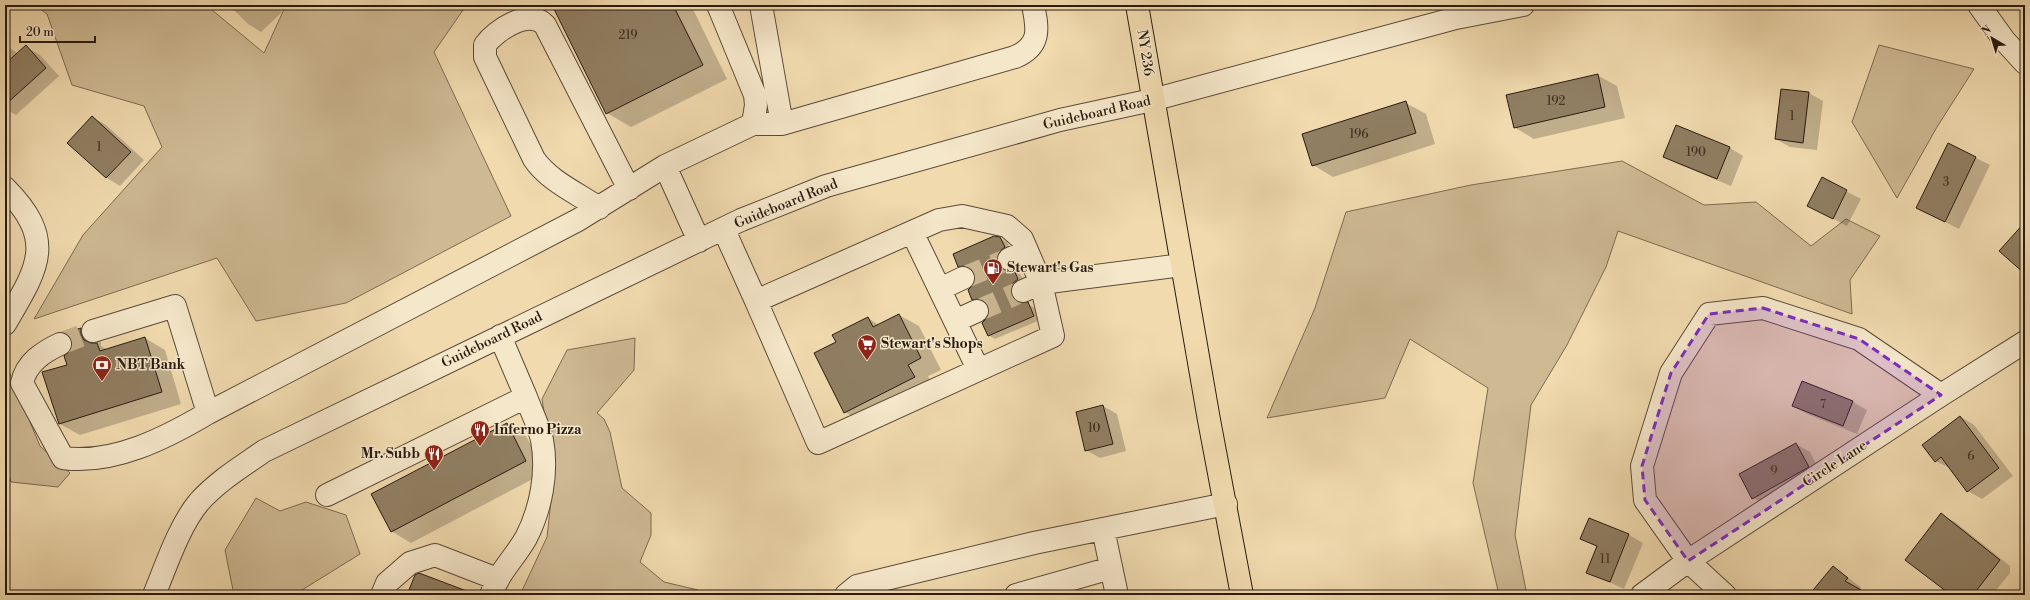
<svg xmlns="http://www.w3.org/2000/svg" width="2030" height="600" font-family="'Libre Bodoni',serif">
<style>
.green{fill:#ceb993;stroke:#7c6a52}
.shadow{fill:#0003}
.building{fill:#907e62;stroke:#291a10}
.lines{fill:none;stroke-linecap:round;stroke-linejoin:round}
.minor-tunnel{stroke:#c8b48e;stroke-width:22;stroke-dasharray:22 11;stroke-linecap:butt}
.minor-casing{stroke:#5b4a38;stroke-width:24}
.major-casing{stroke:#291a10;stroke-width:24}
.minor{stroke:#f5e7ca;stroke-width:22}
.major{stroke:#f0daae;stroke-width:22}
.marked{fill:#7b2cbf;fill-opacity:0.2;stroke:#7b2cbf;stroke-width:3;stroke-dasharray:8 5;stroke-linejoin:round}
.labels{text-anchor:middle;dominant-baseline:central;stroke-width:3;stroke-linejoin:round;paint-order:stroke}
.number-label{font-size:12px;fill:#433324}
.street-label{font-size:14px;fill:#291a10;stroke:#f5e7ca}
.poi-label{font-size:14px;font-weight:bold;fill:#291a10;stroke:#f5e7ca;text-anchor:start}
</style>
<rect width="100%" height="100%" fill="#f0daae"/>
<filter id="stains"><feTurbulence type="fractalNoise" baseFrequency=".005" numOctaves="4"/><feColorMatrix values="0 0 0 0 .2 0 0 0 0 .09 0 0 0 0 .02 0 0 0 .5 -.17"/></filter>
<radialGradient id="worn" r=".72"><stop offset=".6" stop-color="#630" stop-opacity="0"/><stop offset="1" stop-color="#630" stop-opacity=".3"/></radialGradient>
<!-- green -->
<path class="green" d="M35 5H206L264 53 286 5H472L463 10 434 52 511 216 346 303 256 321 217 258 34 319 83 235 162 147 144 106 72 85 47 14Z
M1879 45 1974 69 1937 127 1897 198 1852 122Z
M1622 161 1704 205 1756 202 1811 246 1846 219 1880 236 1850 280 1852 314 1618 231 1606 267 1567 345 1531 405 1515 535 1527 595H1499L1473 483 1488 388 1410 339 1385 398 1267 418 1315 308 1346 212 1471 185Z
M635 338 634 370 597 413 604 419 610 432 622 488 651 513V535L640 562 664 582 698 590 692 595H520L547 537 554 474 542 399 567 350Z
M5 362 40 446 70 473 58 487 11 482 5 462Z
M256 498 280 511 306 502 346 515 360 554 302 590 282 595H234L225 550Z"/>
<!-- shadow -->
<path class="shadow" d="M229 5H275L282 12 261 32 248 24Z
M553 5H691L727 79 631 127 607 113Z
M5 44 18 54 26 47 40 55 59 76 16 115 5 109Z
M1597 75 1617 86 1625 118 1534 139 1514 127Z
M1782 90 1809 93 1823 101 1817 150 1790 147 1776 139Z
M1406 103 1426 114 1435 144 1333 177 1313 165Z
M92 117 106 125 144 160 120 186 107 178 69 143Z
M1677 126 1730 148 1743 156 1731 186 1678 164 1664 156Z
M1948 144 1990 165 1959 229 1917 208Z
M1822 179 1861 199 1847 226 1822 213Z
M1000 238 1007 242 1011 251 1003 262 1004 269 1007 272 1014 271 1021 275 1024 284 1017 294 1018 301 1021 304H1028L1035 308 1040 320 995 339 988 335 989 306 985 302 980 303 973 299 976 279 972 269 966 270 959 266Z
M899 315 919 326 941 370 928 376 934 389 865 424 845 412 837 342 868 318 879 325Z
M81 329 101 341V346L108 350 145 338 165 350 181 404 80 435 60 424 71 352Z
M1803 382 1853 402 1867 410 1857 434 1807 414 1793 406Z
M1103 406 1117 414 1126 451 1100 458 1086 450Z
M1961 417 1974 425 2013 476 1982 499 1968 491 1950 468 1935 461Z
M506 424 526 436 546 472 411 543 391 531Z
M1796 444 1810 452 1822 475 1767 506 1753 498Z
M1941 515 1955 522 2010 566V573L1992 595H1953Z
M1590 519 1629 535 1643 543 1624 589 1587 572 1597 547 1581 538Z
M1833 567 1861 587 1855 595H1821Z"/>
<!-- building -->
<path class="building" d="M552 5H673L703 65 606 114Z
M26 45 46 68 5 105V64Z
M1598 74 1605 107 1514 128 1506 95Z
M1781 89 1809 92 1803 143 1775 139Z
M1406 101 1416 133 1312 166 1302 134Z
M92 116 131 152 106 178 67 143Z
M1676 125 1730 147 1717 179 1663 157Z
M1948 143 1976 157 1945 222 1916 208Z
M1822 177 1847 190 1833 219 1807 206Z
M2025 222V274L1999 251Z
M994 236 1000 237 1005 247 999 252 997 258 998 264 1001 269 1007 271 1014 270 1018 279 1013 283 1011 289 1012 296 1015 301 1021 303 1028 302 1034 316 988 336 982 323 987 318 989 312 988 306 984 301 978 299 972 300 968 290 973 285 975 279 974 273 970 268 964 266 958 267 953 254Z
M899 314 921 358 908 365 915 377 844 413 814 353 836 342 832 335 868 317 873 327Z
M81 328V334L84 340 91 343H97L100 351 145 337 162 392 59 424 42 372 67 365 64 356 70 351 72 344 71 338 65 333Z
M1802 381 1853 401 1843 426 1792 406Z
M1103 405 1113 444 1085 451 1076 412Z
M1960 416 1999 468 1967 492 1941 457 1935 462 1922 445Z
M507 423 526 461 391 532 371 494Z
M1796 443 1809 467 1752 499 1739 474Z
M1941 513 2000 560 1973 595H1951L1905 560Z
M1589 518 1629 534 1610 582 1586 573 1597 546 1580 539Z
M1833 566 1848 578 1845 581 1870 595H1809Z
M419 573 472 593V595H407L415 575Z"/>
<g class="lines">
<!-- minor-tunnel -->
<path class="minor-tunnel" d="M963 278 1009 259
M977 311 1023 291
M60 344 93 331"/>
<!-- minor casing -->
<g class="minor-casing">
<path id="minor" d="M761 5 782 124
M1979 5 2004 40 2025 63
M753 124H782L1015 57C1041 46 1038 29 1033 5
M665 166 699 241
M5 188C58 241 37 269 5 324
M599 208C577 193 549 181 534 159L485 57V45C496 30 529 8 545 25L629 189
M724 230 756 301 939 220 962 216 1007 226 1022 239 1041 283 1182 265
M912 232 978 369
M1009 259 1027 251
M940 289 963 278
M756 301 818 443 1053 336 1041 283 1023 291
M955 321 977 311
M60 344C43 352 26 363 22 383L63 458C113 465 166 438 208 413L175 306 93 331
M208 413 578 220 665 166 753 124 756 105 755 95 718 5
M327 495 526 397 500 336
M1103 529 1117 595
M154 595C166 566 179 526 199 502 218 481 241 467 264 451L741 220 826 186 1060 120 1152 100 1456 18 1523 5
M382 595 387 583 410 563 435 555 497 579
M491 595C500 570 514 559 526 538 541 509 548 472 542 440 539 426 531 411 526 397
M846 595 857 586 1034 543 1226 504
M1016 595 1111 568
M1642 595 1688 561 1645 500 1642 466 1671 373 1709 314 1763 308 1859 339 1941 395
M1725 595 1688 561 1941 395 2025 342"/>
</g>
<!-- major casing -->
<g class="major-casing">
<path id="major" d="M1137 5 1209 420 1242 595"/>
</g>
<!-- minor -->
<use href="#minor" class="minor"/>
<!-- major -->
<use href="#major" class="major"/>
</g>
<!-- marked area -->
<path class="marked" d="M1763 308 1859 339 1941 395 1688 561 1645 500 1642 466 1671 373 1709 314Z"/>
<!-- icons -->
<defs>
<g id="fuel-pin" transform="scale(1)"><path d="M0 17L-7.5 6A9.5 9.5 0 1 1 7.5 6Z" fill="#8f2418" stroke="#f5e7ca"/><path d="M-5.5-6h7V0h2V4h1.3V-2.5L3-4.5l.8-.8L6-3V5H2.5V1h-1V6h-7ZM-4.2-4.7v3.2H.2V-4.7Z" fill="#fff"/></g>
<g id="supermarket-pin" transform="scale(1)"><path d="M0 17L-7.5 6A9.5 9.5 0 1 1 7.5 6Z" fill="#8f2418" stroke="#f5e7ca"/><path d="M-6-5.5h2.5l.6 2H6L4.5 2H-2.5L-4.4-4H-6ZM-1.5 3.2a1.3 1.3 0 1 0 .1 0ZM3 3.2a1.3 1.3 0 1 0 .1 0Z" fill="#fff"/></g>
<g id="bank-pin" transform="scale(1)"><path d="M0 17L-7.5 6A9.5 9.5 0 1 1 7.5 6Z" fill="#8f2418" stroke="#f5e7ca"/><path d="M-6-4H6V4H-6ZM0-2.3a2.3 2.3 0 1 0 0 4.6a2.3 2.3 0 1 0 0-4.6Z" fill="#fff"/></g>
<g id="restaurant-pin" transform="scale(1)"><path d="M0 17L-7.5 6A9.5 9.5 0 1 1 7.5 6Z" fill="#8f2418" stroke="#f5e7ca"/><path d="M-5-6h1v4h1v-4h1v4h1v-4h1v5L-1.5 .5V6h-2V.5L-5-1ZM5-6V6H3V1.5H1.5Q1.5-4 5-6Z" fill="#fff"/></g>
</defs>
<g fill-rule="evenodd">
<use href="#fuel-pin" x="993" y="268"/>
<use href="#supermarket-pin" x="867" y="344"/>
<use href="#bank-pin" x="102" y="365"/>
<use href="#restaurant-pin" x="480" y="430"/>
<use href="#restaurant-pin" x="434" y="454"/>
</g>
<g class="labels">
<!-- number labels -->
<g class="number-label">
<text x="628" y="35">219</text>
<text x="1556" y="101">192</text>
<text x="1792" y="116">1</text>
<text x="1359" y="134">196</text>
<text x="99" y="147">1</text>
<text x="1696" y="152">190</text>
<text x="1946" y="182">3</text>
<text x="1823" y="404">7</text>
<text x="1094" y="428">10</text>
<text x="1971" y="456">6</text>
<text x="1774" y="471">9</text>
<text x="1605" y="559">11</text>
</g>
<!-- street labels -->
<g class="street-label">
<text transform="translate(1145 53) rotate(81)">NY 236</text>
<text transform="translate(1097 113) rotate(-13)">Guideboard Road</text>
<text transform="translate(786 204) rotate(-22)">Guideboard Road</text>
<text transform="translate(492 340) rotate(-26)">Guideboard Road</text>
<text transform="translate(1835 464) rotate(-33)">Circle Lane</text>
</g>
<!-- poi labels -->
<g class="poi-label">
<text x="1007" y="268">Stewart's Gas</text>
<text x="881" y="344">Stewart's Shops</text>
<text x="116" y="365">NBT Bank</text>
<text x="494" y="430">Inferno Pizza</text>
<text x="420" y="454" text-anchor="end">Mr. Subb</text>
</g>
</g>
<!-- margin -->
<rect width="2030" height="600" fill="none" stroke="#f0daae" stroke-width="20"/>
<rect x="6" y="6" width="2018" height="588" fill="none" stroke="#291a10" stroke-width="2"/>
<rect x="10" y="10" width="2010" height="580" fill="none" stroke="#291a10"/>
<!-- north arrow -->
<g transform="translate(1992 38) rotate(322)" stroke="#f5e7ca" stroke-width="3" paint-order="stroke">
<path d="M0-3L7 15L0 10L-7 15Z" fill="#291a10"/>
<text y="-6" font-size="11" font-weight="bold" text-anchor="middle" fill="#291a10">N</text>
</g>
<!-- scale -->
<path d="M20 36v6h75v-6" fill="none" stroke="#291a10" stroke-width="2"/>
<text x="26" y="36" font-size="12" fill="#291a10" stroke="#f5e7ca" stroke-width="3" paint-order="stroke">20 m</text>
<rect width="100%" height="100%" filter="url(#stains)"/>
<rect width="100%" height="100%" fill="url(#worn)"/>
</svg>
